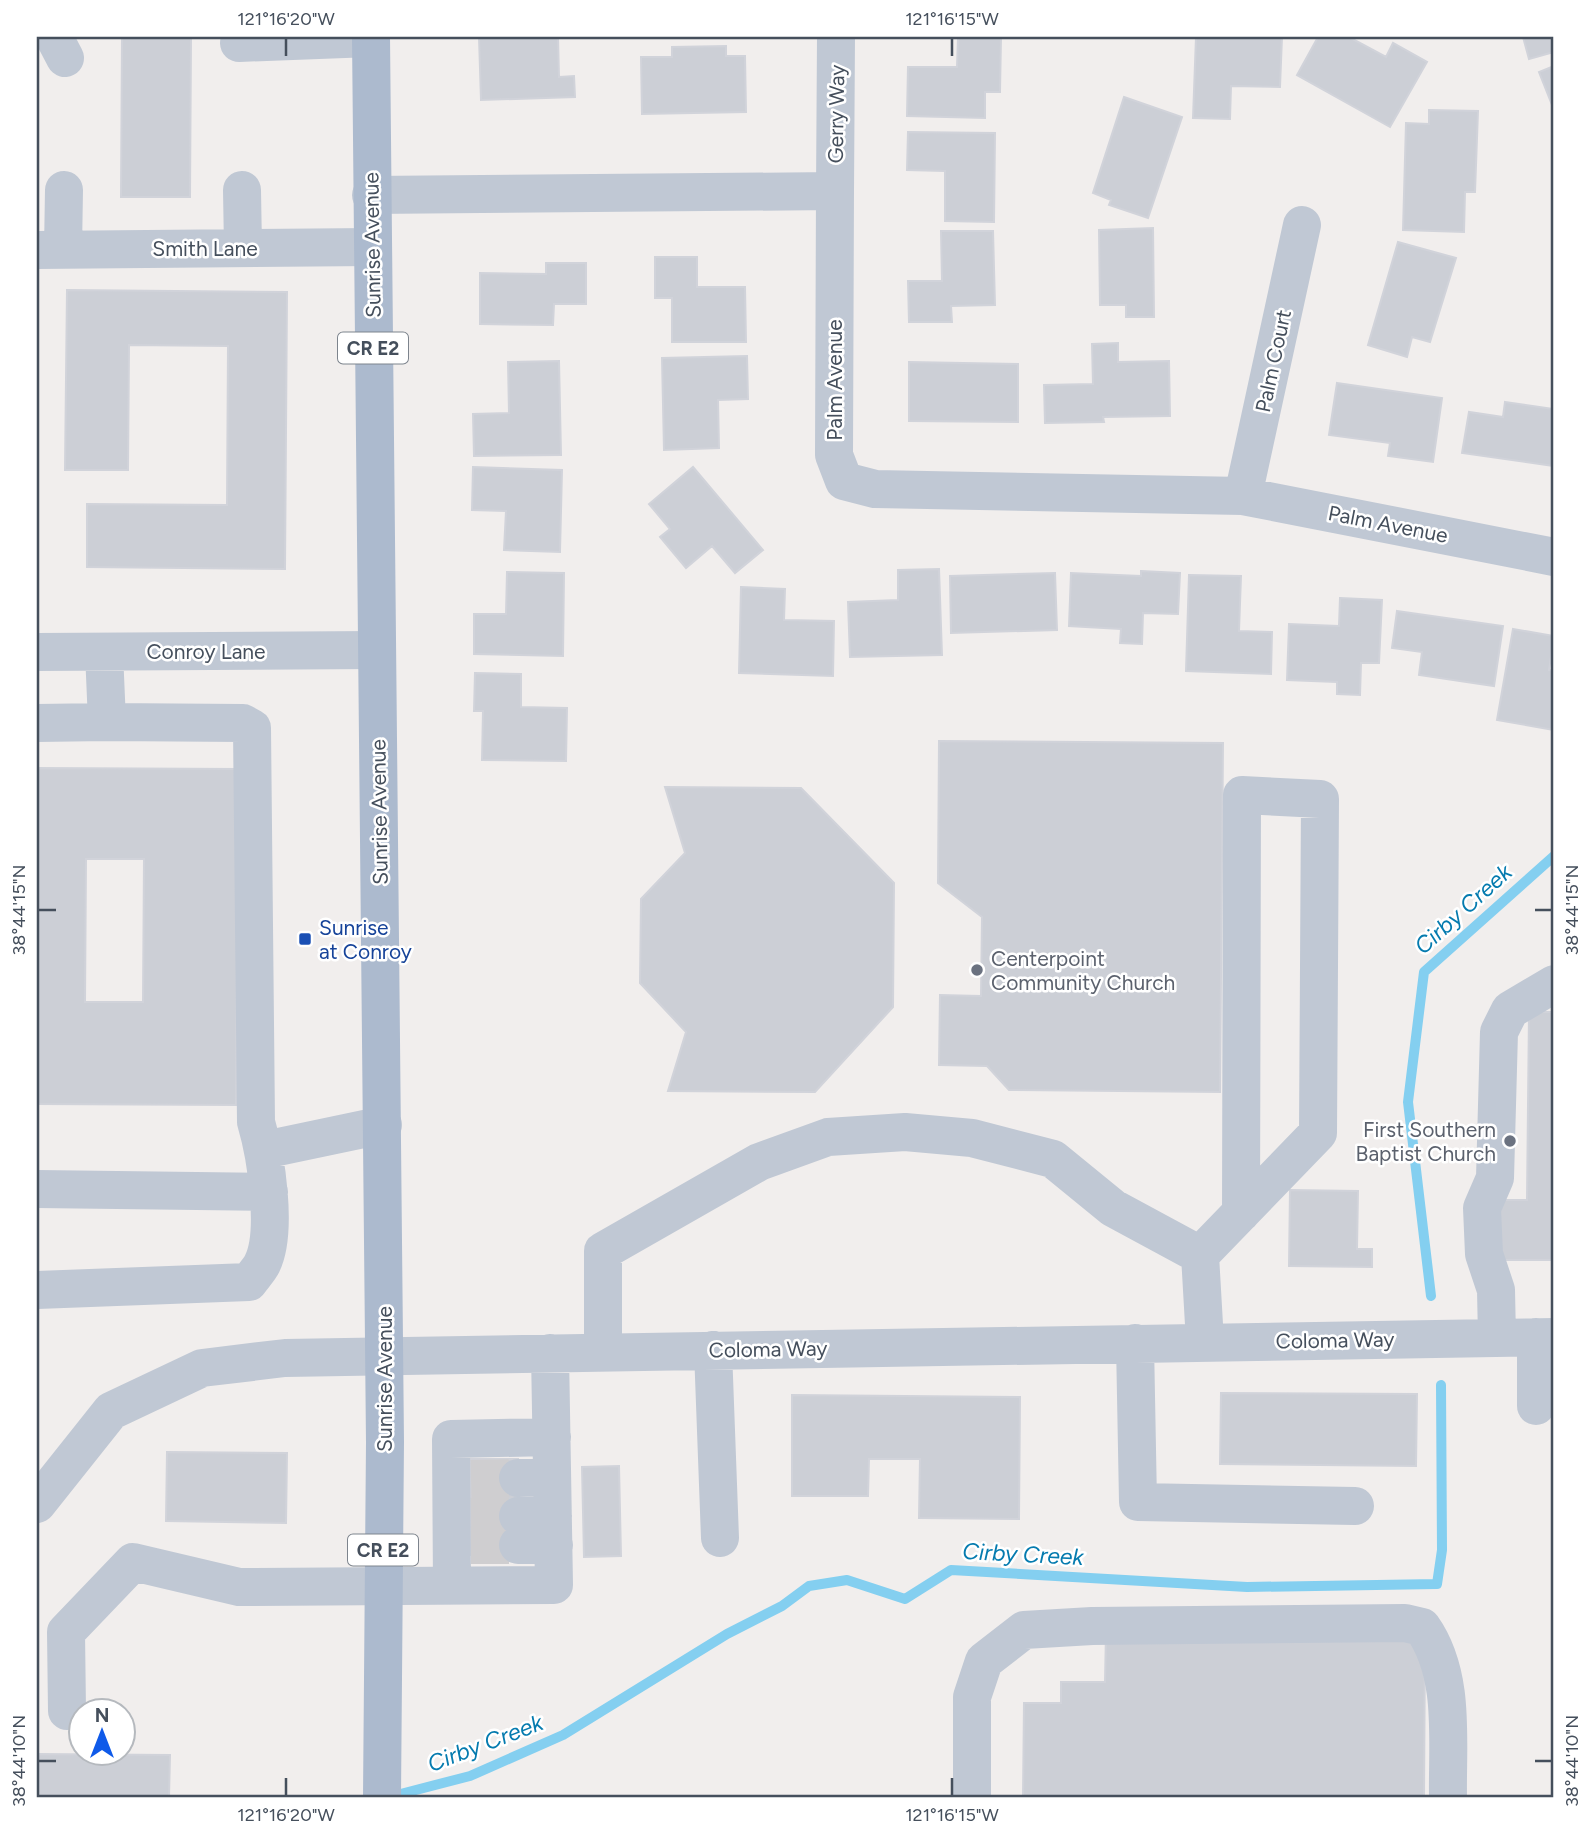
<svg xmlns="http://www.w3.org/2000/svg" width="1591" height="1834" font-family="Figtree,sans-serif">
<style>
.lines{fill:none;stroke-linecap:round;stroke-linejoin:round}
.stream{stroke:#84cff0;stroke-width:10}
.building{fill:#cccfd6;stroke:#d1d3da;stroke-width:2;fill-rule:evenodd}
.minor-tunnel{stroke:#cfced0;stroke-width:38;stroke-dasharray:38 19;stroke-linecap:butt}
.minor{stroke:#c0c8d4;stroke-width:38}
.major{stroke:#acbace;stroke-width:38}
.ticks{fill:none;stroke:#454f5c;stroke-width:2.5}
.transit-dot{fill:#1a4fb4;stroke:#fff;stroke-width:2.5}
.worship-dot{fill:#6b7280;stroke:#fff;stroke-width:2.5}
.labels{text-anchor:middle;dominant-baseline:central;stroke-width:5;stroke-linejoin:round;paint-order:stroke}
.shield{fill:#fff;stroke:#7d848d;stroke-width:2}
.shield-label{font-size:19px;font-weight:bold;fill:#454f5c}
.street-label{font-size:21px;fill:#454f5c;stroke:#fff}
.transit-label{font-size:21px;fill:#164399;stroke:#fff;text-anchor:start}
.worship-label{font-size:21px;fill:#5b616d;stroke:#fff;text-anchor:start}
.water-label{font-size:23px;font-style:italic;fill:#057baf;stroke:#fff}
.neatline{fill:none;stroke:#454f5c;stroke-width:2.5}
.ticks-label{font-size:18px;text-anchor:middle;fill:#454f5c}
</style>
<rect width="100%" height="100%" fill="#f1eeed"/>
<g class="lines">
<!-- stream -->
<path class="stream" d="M1431 1296 1408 1102 1424 972 1554 856
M389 1797 470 1776 563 1735 727 1634 782 1606 809 1586 847 1580 905 1599 951 1570 1247 1587 1437 1584 1442 1550 1441 1385"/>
</g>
<!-- building -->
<path class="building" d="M122 37H191L190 197H121Z
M479 37H558L559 77 574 76 575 97 481 100Z
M958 37H1001L1000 92H985V118L907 116 908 67H957Z
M1196 37H1282L1280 87 1231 86 1230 119 1193 118Z
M1318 37H1349L1386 57 1393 43 1427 62 1390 127 1297 75Z
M1523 37H1554V52L1529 59Z
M726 46V56H745L746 112 642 114 641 57H672V47Z
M1554 66V110L1539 72Z
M1124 97 1182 117 1148 218 1109 205 1111 200 1093 193Z
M1429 110 1478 111 1475 192H1465L1464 232 1403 230 1406 123 1429 124Z
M908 132 995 133 994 222 945 221V171L907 170Z
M1153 228 1154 317H1126V305H1100L1099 230Z
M941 231H993L995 305 951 306 952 322H909L908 281H942Z
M1398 242 1456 258 1430 342 1412 337 1407 357 1368 345Z
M655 257H697V287H745L746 342H672V298H655Z
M546 263H586V304H554L553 325 480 324V273L546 274Z
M67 290 287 292 285 569 87 567V504L227 505 228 346 129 345 128 470H65Z
M1118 343V362L1169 361 1170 416 1103 417 1104 422 1045 423 1044 385 1093 384 1092 344Z
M747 356 748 399 718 400 719 448 664 450 662 358Z
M559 361 561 455 474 456 473 414 509 413 508 362Z
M909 362 1018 364V422L909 421Z
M1337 383 1442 398 1433 462 1388 456 1390 443 1329 435Z
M1505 402 1554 409V466L1462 453 1469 412 1503 417Z
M473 467 562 470 560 552 504 550 506 511 472 510Z
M693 467 763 550 735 573 712 546 686 568 660 537 670 529 649 504Z
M939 569 942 655 850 657 848 602 898 600V570Z
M1141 571 1180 573 1178 614 1143 613 1142 644 1120 643 1121 629 1069 626 1071 573 1141 576Z
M507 572 564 573 563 656 474 654V614H506Z
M1055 573 1057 630 951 633 950 576Z
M1189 575 1241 576 1239 631 1272 632 1271 674 1186 671Z
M741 587 785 589 784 620 834 621 833 676 739 673Z
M1340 598 1382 600 1379 663H1361L1360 695 1337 694V682L1287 680 1289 624 1339 626Z
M1397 611 1503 626 1494 686 1419 675 1422 652 1392 648Z
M1513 629 1554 636 1549 670 1554 671V730L1497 720Z
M475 673 521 674V707L567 708 566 761 482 760 483 711H474Z
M939 741 1223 743 1220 1092 1009 1090 987 1066 939 1065 940 995 981 996 982 917 938 883Z
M37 768 238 769 236 1105 37 1104ZM86 859H144L143 1002H85Z
M665 787 801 788 894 883 893 1007 815 1092 668 1091 686 1032 640 983 641 899 685 853Z
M1529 1012H1554V1260H1495L1496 1200H1527Z
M1290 1190 1358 1191 1357 1249H1372V1267L1289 1266Z
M1221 1393 1417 1394 1416 1466 1220 1464Z
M792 1395 1020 1397 1019 1519 919 1518 920 1459H869L868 1496H792Z
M167 1452 287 1453 286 1523 166 1521Z
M471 1459H518V1555H471Z
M619 1466 621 1556 584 1557 582 1467Z
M1106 1632 1425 1635 1424 1797H1023L1024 1703H1061V1682H1105Z
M37 1754 170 1755 169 1797H37Z"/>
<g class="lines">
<!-- minor-tunnel -->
<path class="minor-tunnel" d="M471 1479 518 1478
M471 1517 518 1516
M471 1545H518"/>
<!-- minor -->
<path class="minor" d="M54 37 65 58
M239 43 371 38
M242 190 243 248
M835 191 836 37
M371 195 835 191 834 455 844 481 875 489 1243 496 1554 557
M63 249 64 190
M37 250 372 247
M1243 496 1302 225
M37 652 376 650
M37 723 107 722 104 652
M264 1150 383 1125
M37 1189 269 1192
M1200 1255 1318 1133 1320 799 1242 795 1241 1213
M37 1290 249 1282C253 1276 259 1270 262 1264 278 1232 266 1156 256 1122L252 728 243 723 107 722
M1536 1337V1406
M1497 1338 1496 1290 1484 1254 1482 1208 1495 1178 1499 1032 1510 1010 1554 984
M1135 1343 1138 1502 1355 1506
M713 1350 720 1538
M603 1352V1251L759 1162 828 1137 905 1132 972 1138 1053 1159 1113 1208 1200 1255 1205 1342
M518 1478 552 1477
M37 1504 111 1411 202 1368 285 1358 1554 1337
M518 1516H553
M518 1545H554
M452 1586 451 1439 552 1437
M67 1711 66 1632 133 1562 239 1587 554 1585 550 1353
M972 1797V1697L984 1661 1024 1630 1092 1626 1405 1623 1422 1627C1456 1675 1447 1741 1448 1797"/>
<!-- major -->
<path class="major" d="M371 37 385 1442 382 1797"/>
</g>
<!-- ticks -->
<path class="ticks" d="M286 38V56M952 38V56M38 910H56M1535 910H1552M38 1761H56M1535 1761H1552M286 1778V1796M952 1778V1796"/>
<!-- markers -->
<rect class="transit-dot" x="298" y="932" width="14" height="14" rx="3.5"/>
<g class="worship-dot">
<circle cx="977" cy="970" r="7"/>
<circle cx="1510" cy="1141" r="7"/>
</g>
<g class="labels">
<!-- shield labels -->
<g class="shield">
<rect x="338" y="332.5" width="70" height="31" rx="5"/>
<rect x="348" y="1534.5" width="70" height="31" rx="5"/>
</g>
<g class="shield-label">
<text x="373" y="348">CR E2</text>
<text x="383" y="1550">CR E2</text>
</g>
<!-- street labels -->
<g class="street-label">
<text transform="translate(836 114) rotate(-89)">Gerry Way</text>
<text transform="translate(372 245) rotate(-91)">Sunrise Avenue</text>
<text x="205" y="248">Smith Lane</text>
<text transform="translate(1273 361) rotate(-78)">Palm Court</text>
<text transform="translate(834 380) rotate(-90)">Palm Avenue</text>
<text transform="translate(1388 524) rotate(11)">Palm Avenue</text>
<text x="206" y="651">Conroy Lane</text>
<text transform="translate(379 812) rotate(-91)">Sunrise Avenue</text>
<text transform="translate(1335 1340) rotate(-1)">Coloma Way</text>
<text transform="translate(768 1349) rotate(-1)">Coloma Way</text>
<text transform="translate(384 1379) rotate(-90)">Sunrise Avenue</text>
</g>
<!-- transit labels -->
<g class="transit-label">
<text x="319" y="927">Sunrise<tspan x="319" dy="24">at Conroy</tspan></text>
</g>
<!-- worship labels -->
<g class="worship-label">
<text x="991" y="958">Centerpoint<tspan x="991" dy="24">Community Church</tspan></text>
<text x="1496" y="1129" text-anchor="end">First Southern<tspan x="1496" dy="24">Baptist Church</tspan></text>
</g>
<!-- water labels -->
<g class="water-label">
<text transform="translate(1463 909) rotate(-42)">Cirby Creek</text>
<text transform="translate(1023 1554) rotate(3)">Cirby Creek</text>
<text transform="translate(485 1743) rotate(-21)">Cirby Creek</text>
</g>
</g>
<!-- border -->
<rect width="1591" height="1834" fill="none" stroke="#ffffff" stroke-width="77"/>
<!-- north arrow -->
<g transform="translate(102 1732)"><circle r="33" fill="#ffffff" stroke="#b5b9be" stroke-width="2"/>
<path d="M0-5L12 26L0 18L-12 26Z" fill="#0f5ae9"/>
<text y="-10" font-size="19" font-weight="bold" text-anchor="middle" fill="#454f5c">N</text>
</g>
<rect x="38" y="38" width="1514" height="1758" class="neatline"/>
<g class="ticks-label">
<text x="286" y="25">121°16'20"W</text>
<text x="952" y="25">121°16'15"W</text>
<text transform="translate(19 910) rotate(-90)" y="6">38°44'15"N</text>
<text transform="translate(1572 910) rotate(-90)" y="6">38°44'15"N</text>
<text transform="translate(19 1761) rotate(-90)" y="6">38°44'10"N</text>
<text transform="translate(1572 1761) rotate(-90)" y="6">38°44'10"N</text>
<text x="286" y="1821">121°16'20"W</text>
<text x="952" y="1821">121°16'15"W</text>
</g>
</svg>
